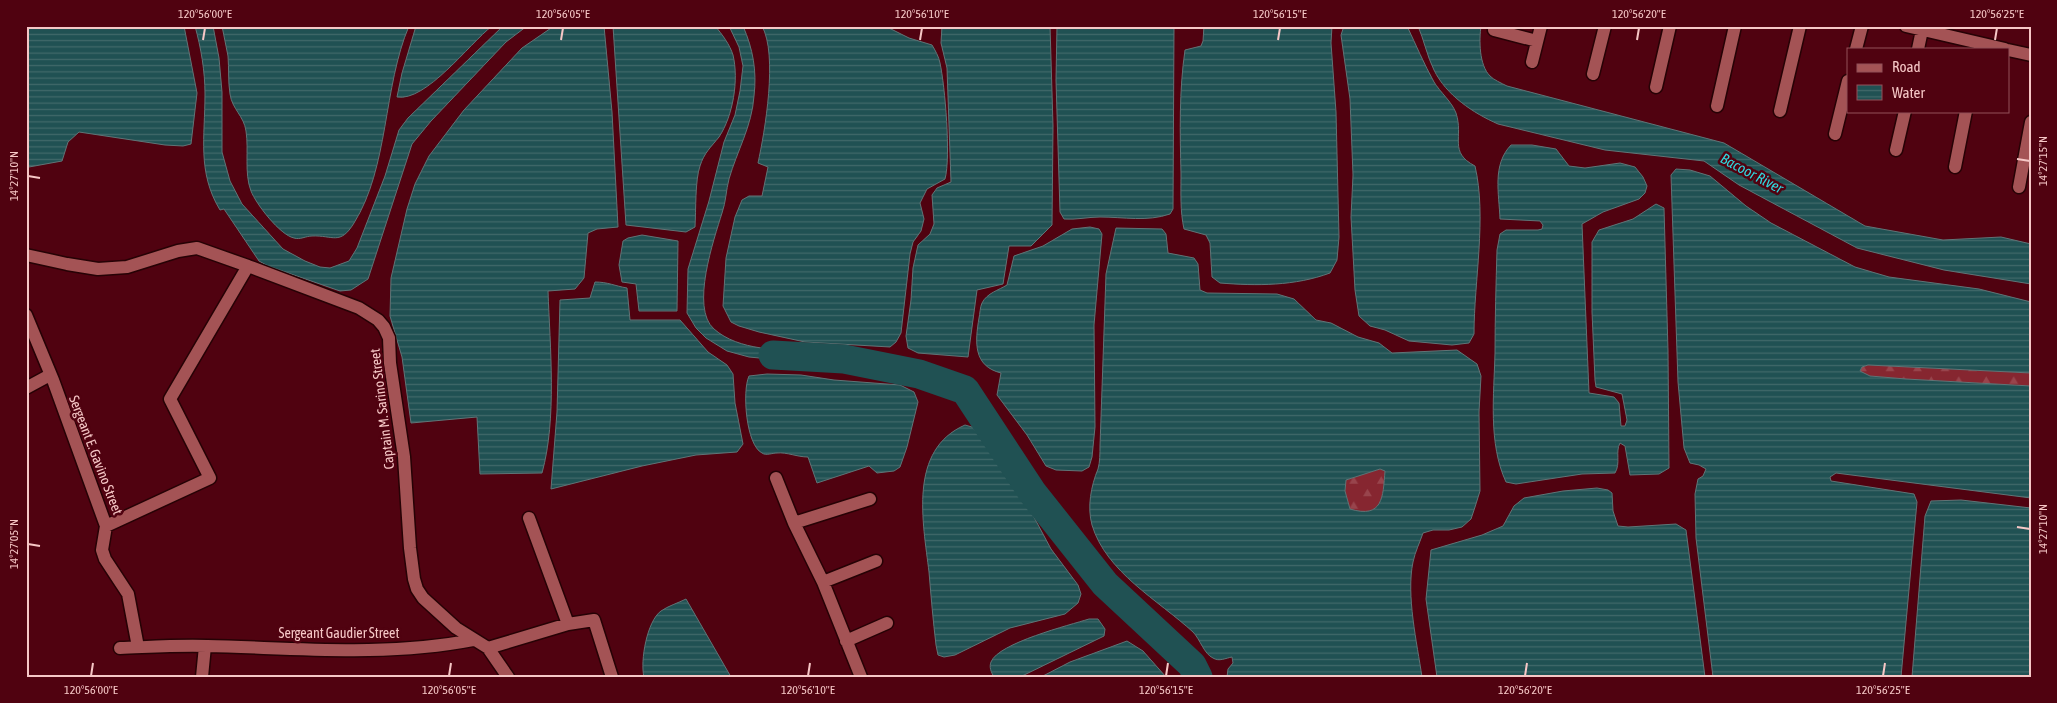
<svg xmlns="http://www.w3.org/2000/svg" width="2057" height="703" font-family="'Asap Condensed',sans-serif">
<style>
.forest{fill:url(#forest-firs)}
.water{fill:url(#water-rules);stroke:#607476;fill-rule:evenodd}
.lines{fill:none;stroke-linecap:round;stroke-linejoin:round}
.river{stroke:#205153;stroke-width:29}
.minor-casing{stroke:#260205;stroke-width:15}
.minor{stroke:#a45355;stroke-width:12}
.ticks{fill:none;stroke:#f6c7c6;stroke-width:2}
.labels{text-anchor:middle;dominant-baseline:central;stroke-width:5;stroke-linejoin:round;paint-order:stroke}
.street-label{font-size:14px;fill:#f6c7c6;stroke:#500210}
.water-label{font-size:15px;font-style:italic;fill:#2fd7de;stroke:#500210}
.neatline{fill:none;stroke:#f6c7c6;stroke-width:2}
.ticks-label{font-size:12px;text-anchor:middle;fill:#f6c7c6}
</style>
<defs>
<pattern id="forest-firs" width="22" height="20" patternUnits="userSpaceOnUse" patternTransform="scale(1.25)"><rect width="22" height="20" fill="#862630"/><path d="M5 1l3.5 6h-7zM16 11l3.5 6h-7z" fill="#98444c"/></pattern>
<pattern id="water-rules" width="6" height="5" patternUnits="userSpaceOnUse" patternTransform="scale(1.25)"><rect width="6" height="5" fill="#205153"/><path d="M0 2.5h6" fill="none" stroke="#41696a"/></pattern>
</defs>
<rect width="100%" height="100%" fill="#500210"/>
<!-- forest -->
<path class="forest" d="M1868 365 2031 373V386L1906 379 1870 376 1860 372 1862 367Z
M1380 469 1385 471C1383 498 1384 519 1350 509L1345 491 1346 480Z"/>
<!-- water -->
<path class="water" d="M26 26H184L197 93 191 144 183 146 165 145 79 132 68 142 62 161 29 167 26 165Z
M195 26H213L219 58 222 92V152L230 181 242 204 283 249 305 261 320 267 330 268 349 261 357 248 385 176 399 130 408 118 503 26H527L506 42 431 121 412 144 368 279 351 290 340 291 268 266 259 261 224 209 220 210C197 172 205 137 205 94 205 71 201 48 195 26Z
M222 26H409C383 87 389 167 354 223 340 246 333 235 312 236 306 236 300 240 294 238 280 235 256 204 251 191 244 173 249 150 246 131 244 116 232 109 230 94 228 82 229 68 228 56 226 46 224 36 222 26Z
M416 26H492C469 44 426 102 397 97L402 73Z
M554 26H604L612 112 618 227 597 229 588 233 584 278 575 289 548 291C550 347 557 419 542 473L480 474 477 417 411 423 402 357 390 316 391 278 407 209 415 184 429 156 464 110 522 48Z
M613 26H715C722 34 730 45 733 55 739 80 733 116 719 137 711 147 704 153 700 166 695 180 696 210 695 227L686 232 626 225Z
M729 26H743C753 49 757 71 754 96 752 126 737 151 729 179 726 190 726 202 722 213 714 239 690 308 714 329 739 351 780 350 812 351L811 363 749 357 727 351 706 338 696 328 687 313 688 269 709 201 724 142 735 115 740 91 743 66 739 47Z
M762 26H885L909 38 932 45C935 50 939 57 940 63 945 86 951 157 945 179L927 189 920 203 924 219 921 231 913 242 910 254 901 333 896 342 890 347 805 342 759 332 739 326 731 322 723 306 726 258 735 217 742 200 749 196H762L768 167 758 163C765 131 778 55 762 26Z
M942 26H1050L1053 126 1052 225 1031 246H1009L1003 284 977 290 968 357 918 353 908 348 906 336 911 300 913 268 918 245 930 234 934 224 932 195 937 188 951 182 947 68 941 43Z
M1057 26H1174L1173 209 1170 214C1147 222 1124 217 1100 217 1088 217 1076 220 1064 219L1060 212 1056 80Z
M1204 26H1332L1331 43 1336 112 1339 237 1337 260 1330 273C1295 286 1257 286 1220 283L1212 277 1210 243 1206 235 1184 229C1180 211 1181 193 1181 174 1180 133 1179 91 1185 50L1201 46 1203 41Z
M1344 26H1407C1416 45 1424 64 1434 82 1440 92 1452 102 1456 113 1464 137 1448 152 1475 166 1487 217 1474 281 1474 334L1469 343 1452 345 1409 341 1385 330 1370 326 1359 316 1355 290 1351 217 1353 175 1350 99 1341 35Z
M1418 26H1481C1479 40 1479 65 1490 76 1494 80 1501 83 1507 86L1724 143 1865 226 1943 240 2001 237 2031 244V284L1944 270 1857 248 1739 185 1704 161 1605 150 1498 124C1473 113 1446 95 1434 70 1427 56 1424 40 1418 26Z
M1511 145H1532L1556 149 1569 166 1585 168 1620 163 1635 167 1643 177 1647 186 1645 193 1639 199 1603 212 1582 224 1589 393 1614 397 1619 403 1621 426H1625L1627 420 1622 394 1596 387 1595 380 1592 312V242L1599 230 1633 219 1656 204 1664 208 1668 351 1669 468 1659 474 1630 475 1625 446 1620 443C1615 452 1621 463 1615 473L1582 474 1516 484 1506 482C1488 443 1494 395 1495 353 1495 319 1496 284 1497 250L1500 234 1506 230H1538L1542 229 1543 225 1540 221 1500 219C1499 193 1492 165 1511 145Z
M1676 169 1690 170 1710 176 1746 206 1771 223 1855 267 1889 277 1979 289 2031 302V373L1868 365 1862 367 1860 371 1870 376 1906 379 2031 386V498L1836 473 1830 477 1831 481 1914 494 1917 502 1901 677H1713L1696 538 1695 494 1698 479 1703 476 1706 469 1699 465 1690 463 1684 448 1678 382 1671 175Z
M1090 227 1099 229 1102 234 1094 325 1095 427 1092 457 1089 467 1082 471 1056 470 1046 466 1027 435 997 395 1001 373C973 366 975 342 979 318 980 314 980 307 982 303 987 293 999 290 1007 285L1014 256 1043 246 1072 229Z
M1116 228 1162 229 1166 234 1168 253 1194 258 1198 264 1200 290 1207 293 1277 294 1294 299 1316 320 1331 323 1358 337 1379 343 1392 353 1457 350 1477 364 1481 376 1479 412 1480 491 1475 507 1471 519 1462 527 1449 530H1433L1423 533C1420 542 1415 552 1413 562 1406 595 1417 643 1422 677H1227L1228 669 1233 663 1232 657C1226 658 1219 662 1213 658 1204 654 1200 639 1193 632 1158 600 1106 572 1092 525 1087 507 1091 486 1098 469 1100 462 1100 453 1100 446L1106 274ZM1380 469 1385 471C1383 497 1383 519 1350 509L1345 491 1346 480Z
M642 235 678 241 677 311H639L636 284 622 282 619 265 623 241 628 238Z
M595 282C608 282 615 286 627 288L630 320H680L708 352 727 365 733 374 735 403 743 444 737 452 696 455 642 466 551 489 557 412 560 300 590 298Z
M767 374 801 375 834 380 900 385 914 392 918 402 907 447 900 467 894 471 877 473 869 466 817 483 808 457C797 457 787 452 777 453 772 453 766 456 762 453 746 445 742 391 749 376Z
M965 425 972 427 1005 463 1051 549 1078 585 1081 594 1078 603 1065 614 1010 628 955 655 944 657 938 655 936 645C933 620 931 596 929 572 923 522 908 450 965 425Z
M1597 488 1608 490 1612 493 1613 511 1618 526 1628 527 1676 524 1686 530 1705 677H1437L1426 599 1431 550 1482 535 1503 526 1514 506 1524 498 1563 491Z
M1961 500 2031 508V677H1912L1925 516 1931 501Z
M686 599 731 677H644C640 661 647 621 661 611 668 606 678 603 686 599Z
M1089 619H1098L1105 629 1104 636 1020 677H994C991 672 989 667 991 662 998 643 1070 625 1089 619Z
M1127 641 1143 651 1166 677H1041L1070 662Z"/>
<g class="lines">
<!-- river -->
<path class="river" d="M773 355 844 359 919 374 965 390 1032 492 1105 584 1192 665 1198 677"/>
<!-- minor casing -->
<g class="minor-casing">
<path id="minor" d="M1906 26 2005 49
M1494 30 1537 41
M1856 49 1862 26
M1918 49 1922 30
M2008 50 2031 55
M1532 62 1541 26
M1593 74 1605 26
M1656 87 1670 26
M1717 106 1735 26
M1780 111 1800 26
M1835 134 1848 81
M1896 150 1905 111
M1955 167 1966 111
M2019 187 2031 122
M26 255 67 264 98 269 127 267 178 251 197 248 248 266 359 308 378 320 384 327 389 338 390 363 404 457 410 548 414 579 417 589 423 598 456 628 488 648 508 677
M26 315 53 380 106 526 210 478 170 399 248 266
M26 388 50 375
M776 478 794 523 823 582 861 677
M529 518 568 624
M794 523 870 499
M106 526 102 550 105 559 128 594 138 647
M823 582 876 561
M846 641 887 623
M120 648C149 647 178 645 207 646 296 648 385 657 473 640
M488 648 568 624 594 620 612 677
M202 677 205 646"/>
</g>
<!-- minor -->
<use href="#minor" class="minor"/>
</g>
<!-- ticks -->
<path class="ticks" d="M203 40 205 28M561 40 563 28M920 40 922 28M1278 40 1280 28M1637 40 1639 28M1995 40 1997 28M2017 159 2030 161M28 176 40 178M2017 527 2030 529M28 544 40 546M91 676 93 663M449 676 451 663M808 676 810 663M1166 676 1168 663M1525 676 1527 663M1883 676 1885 663"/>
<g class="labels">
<!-- street labels -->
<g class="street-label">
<text transform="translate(382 409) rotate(-97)">Captain M. Sarino Street</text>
<text transform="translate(96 455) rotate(69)">Sergeant E. Gavino Street</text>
<text x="339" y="633">Sergeant Gaudier Street</text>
</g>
<!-- water labels -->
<g class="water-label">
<text transform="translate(1752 173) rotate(28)">Bacoor River</text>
</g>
</g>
<!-- border -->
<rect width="2057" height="703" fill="none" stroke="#500210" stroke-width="55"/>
<!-- legend -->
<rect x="1847" y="48" width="162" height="65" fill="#500210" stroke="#925159"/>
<rect x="1857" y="64" width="25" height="8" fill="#a45355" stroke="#925159"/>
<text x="1892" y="72" font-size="15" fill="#f6c7c6">Road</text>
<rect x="1857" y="85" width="25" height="15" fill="url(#water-rules)" stroke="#925159"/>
<text x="1892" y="98" font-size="15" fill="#f6c7c6">Water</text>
<rect x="28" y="28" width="2002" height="648" class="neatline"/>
<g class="ticks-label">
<text x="205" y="18">120°56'00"E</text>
<text x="563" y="18">120°56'05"E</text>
<text x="922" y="18">120°56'10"E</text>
<text x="1280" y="18">120°56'15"E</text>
<text x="1639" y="18">120°56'20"E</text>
<text x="1997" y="18">120°56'25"E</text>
<text transform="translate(2043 161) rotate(-90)" y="4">14°27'15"N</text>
<text transform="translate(14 176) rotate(-90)" y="4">14°27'10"N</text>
<text transform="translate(2043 529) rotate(-90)" y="4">14°27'10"N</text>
<text transform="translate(14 544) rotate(-90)" y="4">14°27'05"N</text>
<text x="91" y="694">120°56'00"E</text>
<text x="449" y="694">120°56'05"E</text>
<text x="808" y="694">120°56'10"E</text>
<text x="1166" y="694">120°56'15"E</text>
<text x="1525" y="694">120°56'20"E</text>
<text x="1883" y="694">120°56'25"E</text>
</g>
</svg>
